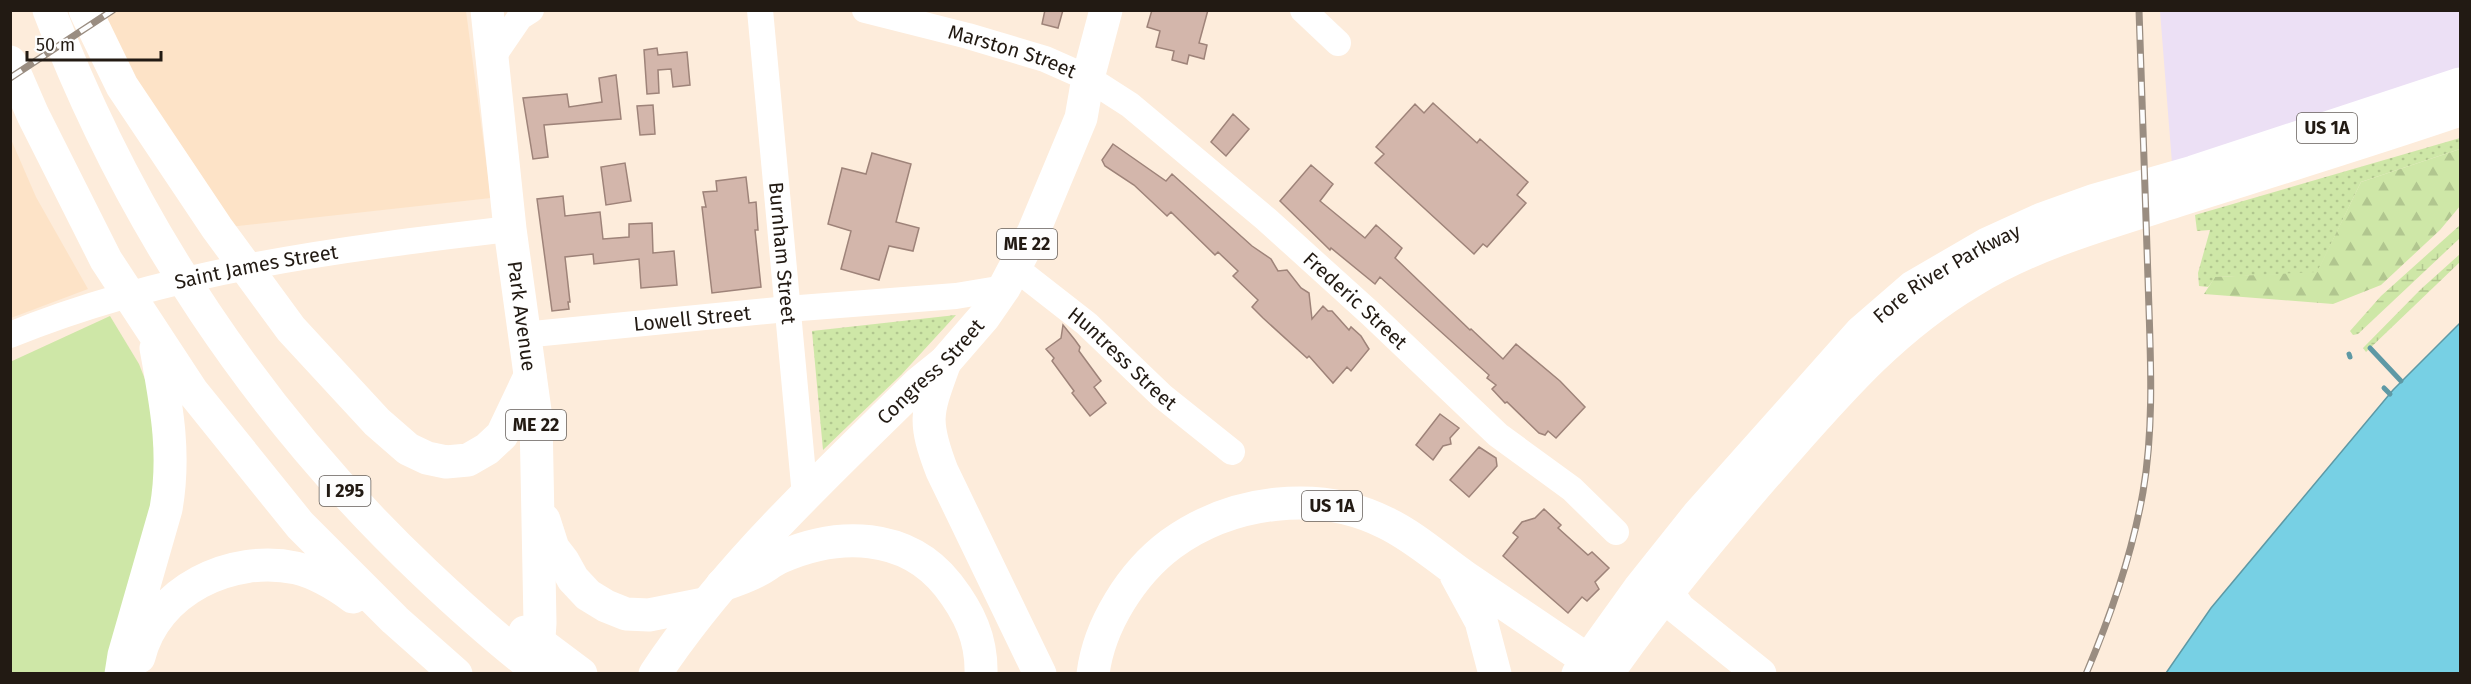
<svg xmlns="http://www.w3.org/2000/svg" width="2471" height="684" font-family="'Fira Sans',sans-serif">
<style>
.built{fill:#fde3c7}
.medical{fill:#ece0f5}
.grass{fill:url(#grass-dots)}
.forest{fill:url(#forest-firs)}
.wetland{fill:url(#wetland-marsh)}
.pitch{fill:#cee7a7}
.water{fill:#77d0e4;stroke:#5e99a5;stroke-width:1.5}
.lines{fill:none;stroke-linecap:round;stroke-linejoin:round}
.stream{stroke:#5e99a5;stroke-width:5}
.building{fill:#d3b6ab;stroke:#9e8379;stroke-width:1.5}
.minor{stroke:#fff;stroke-width:26}
.major{stroke:#fff;stroke-width:33}
.highway{stroke:#fff;stroke-width:33}
.rail-casing{stroke:#9a8d81;stroke-width:7}
.rail{stroke:#fdfdfd;stroke-width:4.5;stroke-dasharray:14;stroke-linecap:butt}
.labels{text-anchor:middle;dominant-baseline:central;stroke-width:4.5;stroke-linejoin:round;paint-order:stroke}
.shield{fill:#fdfdfd;stroke:#645e59;stroke-width:1.5}
.shield-label{font-size:18px;font-weight:bold;fill:#221a13}
.street-label{font-size:20px;fill:#221a13;stroke:#fdfdfd}
</style>
<defs>
<pattern id="grass-dots" width="8" height="8" patternUnits="userSpaceOnUse" patternTransform="scale(1.5)"><rect width="8" height="8" fill="#cee7a7"/><path d="M2 2h.1M6 6h.1" fill="none" stroke="#b1c68f" stroke-width="1.8" stroke-linecap="round"/></pattern>
<pattern id="forest-firs" width="22" height="20" patternUnits="userSpaceOnUse" patternTransform="scale(1.5)"><rect width="22" height="20" fill="#cee7a7"/><path d="M5 1l3.5 6h-7zM16 11l3.5 6h-7z" fill="#b1c68f"/></pattern>
<pattern id="wetland-marsh" width="20" height="14" patternUnits="userSpaceOnUse" patternTransform="scale(1.5)"><rect width="20" height="14" fill="#cee7a7"/><path d="M1 5h8M5 5V1M11 12h8M15 12V8" fill="none" stroke="#b1c68f"/></pattern>
</defs>
<rect width="100%" height="100%" fill="#fdecdb"/>
<!-- built -->
<path class="built" d="M99 11H466L491 198 229 227 153 114Z
M10 137 36 197 88 289 11 318Z"/>
<!-- medical -->
<path class="medical" d="M2160 11H2460V72L2172 163Z"/>
<!-- grass -->
<path class="grass" d="M2460 138V149L2361 182 2317 273 2216 277 2208 287 2199 286 2198 273 2210 230 2197 231 2195 215Z
M956 315 901 375 823 450 812 331Z"/>
<!-- forest -->
<path class="forest" d="M2460 149V206L2440 230 2381 285 2333 304 2204 294 2215 277 2317 272 2361 182Z"/>
<!-- wetland -->
<path class="wetland" d="M2460 225V238L2358 334 2353 335 2350 331 2381 296Z
M2460 254V262L2366 352 2363 348 2421 289Z"/>
<!-- pitch -->
<path class="pitch" d="M110 316 139 364 150 392 157 492 105 673H11L10 362Z"/>
<!-- water -->
<path class="water" d="M2460 323V673H2166L2211 608 2393 390Z"/>
<g class="lines">
<!-- stream -->
<path class="stream" d="M2370 348 2401 381
M2349 354 2350 357
M2384 388 2390 394"/>
</g>
<!-- building -->
<path class="building" d="M1045 10H1063L1058 28 1042 24Z
M1152 10H1208L1199 43 1207 45 1204 59 1189 55 1187 64 1172 60 1174 51 1156 47 1160 31 1147 27Z
M657 48 658 55 687 52 690 85 673 87 671 69 658 70 659 93 647 94 644 50Z
M616 75 621 119 544 125 548 157 533 159 523 98 567 94 569 107 602 102 599 78Z
M1433 103 1477 143 1480 139 1528 182 1517 195 1526 203 1487 247 1483 244 1474 254 1375 163 1384 154 1376 147 1415 104 1424 113Z
M653 105 655 134 640 135 637 106Z
M1233 114 1249 129 1226 156 1211 142Z
M1113 144 1166 181 1172 174 1252 246 1271 259 1278 271 1287 270 1301 288 1309 293 1312 319 1323 306 1328 311H1332L1349 330 1351 327 1361 336 1369 349 1351 371 1347 367 1333 383 1309 356 1307 358 1263 318 1252 307 1258 300 1233 276 1238 271 1218 252 1215 255 1171 212 1167 216 1134 185 1105 166 1102 160Z
M872 153 911 164 896 222 919 228 913 251 889 246 879 280 841 269 851 231 828 224 842 168 866 174Z
M625 163 631 201 606 205 601 167Z
M1311 165 1333 184 1320 201 1365 238 1376 225 1402 248 1395 258 1470 330 1471 329 1503 359 1516 344 1560 381 1585 407 1556 438 1548 431 1545 435 1539 433 1507 402 1505 403 1492 389 1496 385 1487 378 1489 375 1380 277 1375 284 1331 248 1330 250 1280 201Z
M746 177 749 203 756 202 758 230H755L761 287 712 293 702 207H706L703 192 717 191 716 181Z
M563 196 565 216 600 212 603 239 629 237V224L652 223 653 253 674 251 677 285 641 288 639 259 594 264 593 254 565 257 570 302H568L569 309 552 311 537 199Z
M1063 325 1075 340 1080 347 1079 351 1101 381 1094 387 1106 403 1090 416 1072 393 1074 391 1052 361 1054 358 1046 349 1061 338Z
M1440 414 1459 428 1450 438 1451 444 1443 446 1433 460 1416 445Z
M1479 447 1496 458 1497 466 1469 497 1450 480Z
M1544 509 1561 525 1558 528 1588 555 1592 552 1609 568 1595 582 1599 589 1587 601 1582 597 1568 613 1503 556 1518 537 1513 533 1522 522 1535 518Z"/>
<g class="lines">
<!-- minor -->
<g class="minor">
<path id="s1" d="M760 10 805 496"/>
<path id="s2" d="M865 10 968 36 1045 59 1088 78 1130 105 1266 219 1371 314 1498 435 1572 489 1616 532"/>
<path d="M1303 10 1338 43"/>
<path d="M492 58 520 17 531 10"/>
<path id="s3" d="M1014 267 1087 324 1162 396 1232 452"/>
<path id="s4" d="M10 335C169 270 341 249 510 229"/>
<path id="s5" d="M523 335 787 309 956 296 1004 288"/>
</g>
<!-- major -->
<g class="major">
<path id="s6" d="M487 10 510 229 536 418 540 623 537 668"/>
<path d="M544 520 553 548 563 561 573 579 588 595 606 606 626 614 649 615 704 604"/>
<path d="M1616 661C1667 590 1723 523 1780 458 1840 390 1893 328 1972 281 2034 243 2107 223 2176 201 2271 171 2366 142 2460 110"/>
<path id="s7" d="M655 674C728 564 826 475 919 383L945 362 984 317 1004 288 1033 233 1081 118 1088 78 1106 10"/>
<path id="s8" d="M1578 674 1639 589 1698 515 1861 332 1913 287 1987 244 2042 219 2095 200 2193 172 2460 84"/>
</g>
<!-- highway -->
<path class="highway" d="M49 10C130 224 259 416 425 573 462 608 501 643 542 674
M85 10 122 86 217 228 291 329 377 422 408 449 427 458 446 462 468 460 487 449 502 435 530 376
M10 62 33 115 106 260 192 391 300 525 395 620 456 674
M945 362C927 412 922 419 942 471L1040 674
M1660 563 1667 592 1679 609 1760 674
M1456 575 1481 621 1495 674
M722 585C734 581 746 577 757 571 765 567 772 561 781 557 838 532 906 532 948 585 969 612 982 639 981 674
M525 632 581 674
M139 657C155 590 232 554 296 568 317 573 335 584 353 597
M121 674 124 655 166 509C176 452 166 404 156 348
M1093 674C1099 625 1132 573 1171 544 1232 500 1319 489 1386 523 1415 537 1439 559 1465 577 1507 605 1548 633 1589 661L1610 670"/>
<!-- rail casing -->
<g class="rail-casing">
<path id="rail" d="M10 78 113 10
M2086 674C2111 615 2132 555 2143 492 2155 422 2150 349 2148 279 2145 189 2142 100 2139 10"/>
</g>
<!-- rail -->
<use href="#rail" class="rail"/>
</g>
<g class="labels">
<!-- shield labels -->
<g class="shield">
<rect x="2297" y="113" width="60" height="30" rx="4.5"/>
<rect x="997" y="229" width="60" height="30" rx="4.5"/>
<rect x="506" y="410" width="60" height="30" rx="4.5"/>
<rect x="319.5" y="476" width="51" height="30" rx="4.5"/>
<rect x="1302" y="491" width="60" height="30" rx="4.5"/>
</g>
<g class="shield-label">
<text x="2327" y="128">US 1A</text>
<text x="1027" y="244">ME 22</text>
<text x="536" y="425">ME 22</text>
<text x="345" y="491">I 295</text>
<text x="1332" y="506">US 1A</text>
</g>
<!-- street labels -->
<g class="street-label">
<text stroke="none"><textPath href="#s2" startOffset="153">Marston Street</textPath></text>
<text stroke="none"><textPath href="#s1" startOffset="244">Burnham Street</textPath></text>
<text stroke="none"><textPath href="#s4" startOffset="256">Saint James Street</textPath></text>
<text stroke="none"><textPath href="#s8" startOffset="549">Fore River Parkway</textPath></text>
<text stroke="none"><textPath href="#s2" startOffset="582">Frederic Street</textPath></text>
<text stroke="none"><textPath href="#s6" startOffset="308">Park Avenue</textPath></text>
<text stroke="none"><textPath href="#s5" startOffset="170">Lowell Street</textPath></text>
<text stroke="none"><textPath href="#s3" startOffset="142">Huntress Street</textPath></text>
<text stroke="none"><textPath href="#s7" startOffset="410">Congress Street</textPath></text>
</g>
</g>
<!-- border -->
<rect width="2471" height="684" fill="none" stroke="#221a13" stroke-width="24"/>
<!-- scale -->
<path d="M27 51v9h134v-9" fill="none" stroke="#221a13" stroke-width="3"/>
<text x="36" y="51" font-size="18" fill="#221a13" stroke="#fdfdfd" stroke-width="4.5" paint-order="stroke">50 m</text>
</svg>
